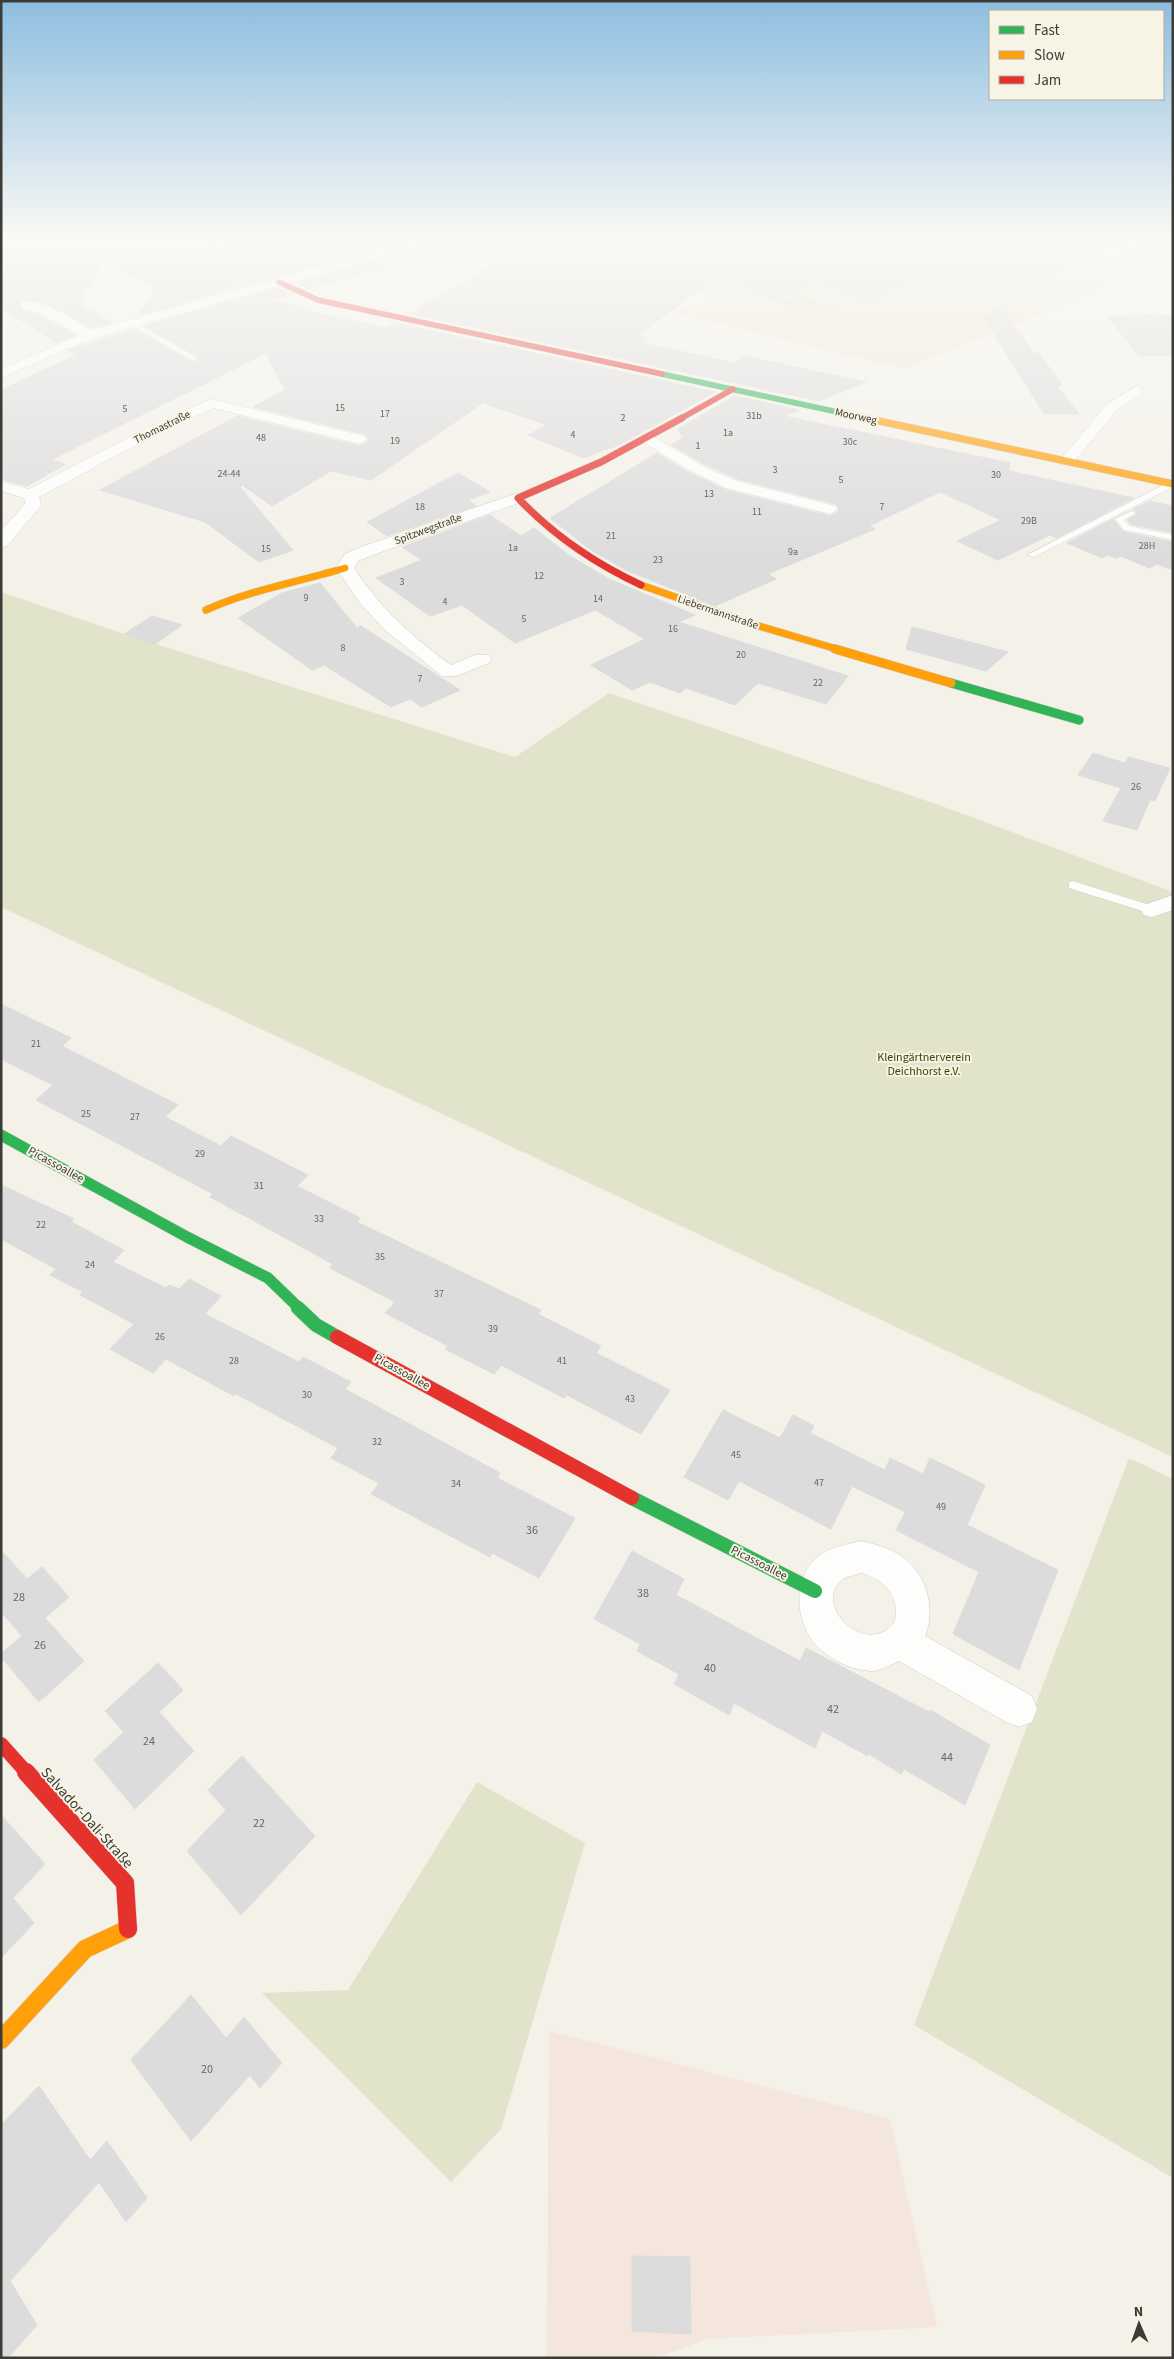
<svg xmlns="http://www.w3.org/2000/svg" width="1174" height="2359" font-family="'Source Sans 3',sans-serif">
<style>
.commercial{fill:#f4e6dd}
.built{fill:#ece7d8}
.green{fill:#e1e3cb}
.building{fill:#dddcdd;stroke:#dddcdb}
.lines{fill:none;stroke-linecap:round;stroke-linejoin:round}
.lane-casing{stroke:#d1cfc9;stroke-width:1}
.street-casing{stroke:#d1cfc9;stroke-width:1}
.fast-far3-casing{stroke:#d1cfc9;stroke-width:6}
.fast-far2-casing{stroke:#d1cfc9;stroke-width:10}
.fast-far1-casing{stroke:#d1cfc9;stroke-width:12}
.fast-casing{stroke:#d1cfc9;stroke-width:15}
.slow-far3-casing{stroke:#d1cfc9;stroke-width:6}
.slow-far2-casing{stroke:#d1cfc9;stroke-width:8}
.slow-far1-casing{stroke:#d1cfc9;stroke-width:10}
.slow-casing{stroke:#d1cfc9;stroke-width:19}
.jam-far3-casing{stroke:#d1cfc9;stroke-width:6}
.jam-far2-casing{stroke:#d1cfc9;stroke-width:8}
.jam-far1-casing{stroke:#d1cfc9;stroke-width:15}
.jam-casing{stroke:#d1cfc9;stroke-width:19}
.lane{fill:#fdfdfc;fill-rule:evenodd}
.street{fill:#fdfdfc;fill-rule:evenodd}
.fast-far3{stroke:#30b455;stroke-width:5.5}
.fast-far2{stroke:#30b455;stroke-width:9}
.fast-far1{stroke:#30b455;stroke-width:11}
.fast{stroke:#30b455;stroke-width:14}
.slow-far3{stroke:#ff9f0a;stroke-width:5.5}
.slow-far2{stroke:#ff9f0a;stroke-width:7}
.slow-far1{stroke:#ff9f0a;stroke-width:9}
.slow{stroke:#ff9f0a;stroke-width:18}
.jam-far3{stroke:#e5322d;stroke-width:5.5}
.jam-far2{stroke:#e5322d;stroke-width:7}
.jam-far1{stroke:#e5322d;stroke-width:14}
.jam{stroke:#e5322d;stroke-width:18}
.labels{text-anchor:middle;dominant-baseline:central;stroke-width:4;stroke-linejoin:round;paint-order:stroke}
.number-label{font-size:10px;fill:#686763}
.far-street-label{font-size:11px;fill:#3d3b35;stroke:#f8f4e5}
.park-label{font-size:12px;fill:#3c420a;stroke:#f8f4e5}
.street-label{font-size:12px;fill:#3d3b35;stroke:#f8f4e5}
.near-number-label{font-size:12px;fill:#686763}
.near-street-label{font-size:15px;fill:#3d3b35;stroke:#f8f4e5}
</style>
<rect width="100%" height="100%" fill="#f4f1e9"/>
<!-- commercial -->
<path class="commercial" d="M549 2031 890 2119 937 2327 708 2339 655 2358H547Z"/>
<!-- built -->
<path class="built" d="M690 236H773L795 248 817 249 860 238 1114 284 904 369 671 313 703 301 712 293 698 289 706 285 628 255Z"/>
<!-- green -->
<path class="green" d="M800 296 840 310 821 317 780 302Z
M1 592 124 634 515 757 609 693 939 805 1173 892V1457L1 907Z
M1129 1458 1173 1479V2178L914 2025Z
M477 1782 585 1843 501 2129 451 2182 262 1993 348 1990Z"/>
<!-- building -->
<path class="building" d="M541 236H745L804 255 818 251 855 264 858 236H1137L1100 249 1096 255 1097 258 1057 246 1070 266 1022 286 958 267 865 302 819 285 773 300 716 278 638 335 649 338 642 343 735 363 744 356 866 382 819 401 410 314Z
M1160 236H1173V257L1152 266 1137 262 1127 266 1108 261Z
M363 248 370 251 139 315 155 289 105 261 78 304 112 323 92 328 49 305 30 300 20 301 22 310 39 315 76 335 57 343 1 308V251Z
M385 258 399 264 309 289 295 283Z
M277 288 290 294 271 300 313 310 309 311 386 328 395 323 715 392 619 445 583 458 528 435 547 425 483 403 371 480 331 471 272 506 242 485 240 487 293 550 259 562 205 522 100 490 237 416 360 446 369 441 365 434 253 407 285 390 266 353 51 460 66 464 27 486 1 479V390L76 355 69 350 134 329 192 362 198 361 199 357 144 326Z
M1000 307 1034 353H1039L1062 385H1056L1079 414H1044L984 318Z
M1173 315V355L1139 356 1107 316Z
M735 396 799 410 784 416 1010 463 1009 471 1134 498 1056 538 1050 535 998 560 957 541 1001 520 940 492 869 526 875 529 768 574 776 579 715 606 628 571 592 551 550 518 657 453 684 470 726 490 830 516 839 511 836 504 738 479 706 465 671 445 683 438 678 429Z
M458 473 490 492 468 500 476 506 387 536 367 522Z
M1150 501 1173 506V533L1131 524 1127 520 1138 514 1133 509Z
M490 515 521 536 534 528 570 556 609 579 695 615 679 622 848 676 826 704 758 683 735 705 686 688 680 693 650 682 632 690 591 665 645 639 595 610 515 643 462 605 430 616 376 578 422 560 402 547Z
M1113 519 1124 532 1173 542V570L1157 564 1149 568 1121 556 1116 558 1108 555 1102 558 1067 543Z
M320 583 357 628 361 626 460 690 422 707 410 699 391 707 324 665 312 670 238 618 282 593Z
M152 616 182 625 155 644 124 634Z
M912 627 1008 652 986 671 906 649Z
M1093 753 1125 763 1128 757 1170 768 1155 801 1150 800 1137 830 1103 821 1121 788 1078 775Z
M1 1004 71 1038 62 1046 178 1105 165 1117 221 1146 231 1136 308 1175 297 1186 360 1218 357 1222 541 1310 538 1314 601 1346 596 1353 670 1390 641 1434 567 1395 564 1398 501 1365 494 1374 445 1349 448 1346 385 1313 395 1302 330 1268 333 1264 210 1197 213 1194 36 1100 53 1085 1 1059Z
M1 1185 74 1219 71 1222 124 1250 113 1262 166 1288 169 1285 179 1289 189 1279 221 1296 205 1314 299 1362 303 1357 351 1382 345 1389 500 1473 497 1478 575 1518 539 1578 492 1553 490 1557 371 1494 379 1483 331 1458 338 1448 236 1394 234 1396 166 1359 153 1373 110 1349 134 1324 80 1295 83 1292 50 1275 56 1269 1 1239Z
M723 1410 780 1438 793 1415 814 1426 810 1433 885 1470 890 1458 923 1474 930 1458 985 1485 967 1525 1058 1570 1019 1670 953 1634 979 1572 896 1530 905 1512 852 1486 831 1529 739 1481 728 1500 684 1477Z
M1 1550 27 1579 42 1567 69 1597 45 1618 84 1661 39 1702 1 1657V1654L22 1636 1 1612Z
M632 1551 684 1579 676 1595 800 1661 806 1648 929 1712 930 1710 990 1745 965 1805 904 1769 901 1774 869 1754 868 1756 822 1731 815 1748 734 1703 729 1715 674 1684 679 1674 637 1651 640 1644 594 1619Z
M158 1663 183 1690 159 1712 194 1751 135 1809 94 1760 124 1732 105 1711Z
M242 1756 315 1836 241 1915 187 1851 226 1810 208 1790Z
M1 1815 45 1864 13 1898 34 1923 1 1958Z
M191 1995 226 2038 244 2017 282 2063 260 2088 250 2075 191 2141 131 2060Z
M39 2086 90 2160 107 2141 147 2198 126 2222 99 2182 10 2281 37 2325 8 2358H1V2125Z
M632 2256 690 2257 691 2334 632 2331Z"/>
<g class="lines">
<!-- lane casing -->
<g class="lane-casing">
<path id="lane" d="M1173 309V313L1161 314 1158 312Z
M130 322H134L198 359 193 360 130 324Z
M1169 482H1173V487L1034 557 1027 555Z
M1132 511 1136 513 1124 520 1130 526 1173 535V540L1124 530 1115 519Z
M1073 881 1156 907 1158 910 1152 914 1069 888V882Z"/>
</g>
<!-- street casing -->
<g class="street-casing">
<path id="street" d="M431 236H450L448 238 108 334 64 350 1 378V369L80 335 40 313 22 308 21 305 22 302C41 298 76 321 92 330L382 250 361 246 1 249V241L361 238 393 247Z
M791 236H808L814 240 808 244Z
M1142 236H1158L1108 259 1104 260 1098 256 1101 251Z
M1137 386 1144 390 1142 393 1117 410 1072 464H1062L1059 461 1062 458 1107 404Z
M211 399 365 436 368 439 360 444 213 408 151 437 39 497 41 505 39 508 7 546 1 547V531L25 504 24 498 1 491V481L29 489 141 431Z
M647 433 705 467 737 481 836 506 838 509 830 514 726 488 685 468 642 441 639 438Z
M518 493 524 495 526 498 524 501 373 555 358 561 354 568C379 607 413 638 451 665L475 655H489L491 659 489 663 456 676H442L385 630 360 603 336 568 345 554 361 547Z
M1173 895V910L1152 917 1144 915 1141 910 1144 905Z
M861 1541C875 1544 890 1548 901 1556 927 1573 936 1609 925 1636L1032 1696 1037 1709 1032 1722 1019 1727 1006 1722 899 1661C891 1665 879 1671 871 1671 853 1670 836 1662 822 1651 794 1627 790 1576 821 1554 832 1547 849 1544 861 1541ZM861 1573C880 1578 896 1591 896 1612 896 1618 895 1622 891 1626 863 1655 811 1604 843 1579 848 1576 855 1575 861 1573Z"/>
</g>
<!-- fast-far3 casing -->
<g class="fast-far3-casing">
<path id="fast-far3" d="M662 374 856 416"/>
</g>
<!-- fast-far2 casing -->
<g class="fast-far2-casing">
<path id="fast-far2" d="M951 683 1079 720"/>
</g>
<!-- fast-far1 casing -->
<g class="fast-far1-casing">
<path id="fast-far1" d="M1 1135 187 1237 268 1278 300 1309"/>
</g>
<!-- fast casing -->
<g class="fast-casing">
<path id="fast" d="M298 1308 316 1325 337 1337
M632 1498 815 1591"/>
</g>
<!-- slow-far3 casing -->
<g class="slow-far3-casing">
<path id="slow-far3" d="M856 416 871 419"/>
</g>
<!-- slow-far2 casing -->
<g class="slow-far2-casing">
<path id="slow-far2" d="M865 418 1173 484
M641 585 752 624 840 650
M206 610C250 590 298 582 345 568"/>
</g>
<!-- slow-far1 casing -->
<g class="slow-far1-casing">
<path id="slow-far1" d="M835 649 951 683"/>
</g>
<!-- slow casing -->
<g class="slow-casing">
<path id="slow" d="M1 2040 85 1949 128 1929"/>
</g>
<!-- jam-far3 casing -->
<g class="jam-far3-casing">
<path id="jam-far3" d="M279 282 318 300 662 374
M680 419 733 389"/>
</g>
<!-- jam-far2 casing -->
<g class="jam-far2-casing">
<path id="jam-far2" d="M641 585C594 563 554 536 518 498L601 462 682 418"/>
</g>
<!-- jam-far1 casing -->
<g class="jam-far1-casing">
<path id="jam-far1" d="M337 1337 632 1498
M1 1744 27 1773"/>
</g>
<!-- jam casing -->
<g class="jam-casing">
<path id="jam" d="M26 1772 125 1883 128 1929"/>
</g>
<!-- lane -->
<use href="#lane" class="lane"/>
<!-- street -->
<use href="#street" class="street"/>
<!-- fast-far3 -->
<use href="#fast-far3" class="fast-far3"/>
<!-- fast-far2 -->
<use href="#fast-far2" class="fast-far2"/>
<!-- fast-far1 -->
<use href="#fast-far1" class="fast-far1"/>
<!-- fast -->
<use href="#fast" class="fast"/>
<!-- slow-far3 -->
<use href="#slow-far3" class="slow-far3"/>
<!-- slow-far2 -->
<use href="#slow-far2" class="slow-far2"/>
<!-- slow-far1 -->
<use href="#slow-far1" class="slow-far1"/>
<!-- slow -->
<use href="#slow" class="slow"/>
<!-- jam-far3 -->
<use href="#jam-far3" class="jam-far3"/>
<!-- jam-far2 -->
<use href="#jam-far2" class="jam-far2"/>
<!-- jam-far1 -->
<use href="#jam-far1" class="jam-far1"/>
<!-- jam -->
<use href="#jam" class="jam"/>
</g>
<!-- sky -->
<linearGradient id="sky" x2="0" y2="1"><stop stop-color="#8dbee0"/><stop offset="0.42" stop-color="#faf9f5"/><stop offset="1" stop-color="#faf9f5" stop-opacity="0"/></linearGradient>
<rect width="1174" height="566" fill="url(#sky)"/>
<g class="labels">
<!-- number labels -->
<g class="number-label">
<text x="340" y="408">15</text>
<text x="125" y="409">5</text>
<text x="385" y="414">17</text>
<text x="754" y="416">31b</text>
<text x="623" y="418">2</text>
<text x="728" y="433">1a</text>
<text x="573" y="435">4</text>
<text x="261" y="438">48</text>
<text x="395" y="441">19</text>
<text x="850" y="442">30c</text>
<text x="698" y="446">1</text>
<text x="775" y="470">3</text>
<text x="229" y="474">24-44</text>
<text x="996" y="475">30</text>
<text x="841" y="480">5</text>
<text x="709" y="494">13</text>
<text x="420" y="507">18</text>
<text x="882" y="507">7</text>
<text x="757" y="512">11</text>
<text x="1029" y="521">29B</text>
<text x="611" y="536">21</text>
<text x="1147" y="546">28H</text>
<text x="513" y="548">1a</text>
<text x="266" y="549">15</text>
<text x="793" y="552">9a</text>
<text x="658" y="560">23</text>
<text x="539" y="576">12</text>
<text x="402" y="582">3</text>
<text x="306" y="598">9</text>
<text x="598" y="599">14</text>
<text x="445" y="602">4</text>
<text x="524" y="619">5</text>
<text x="673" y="629">16</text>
<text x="343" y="648">8</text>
<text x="741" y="655">20</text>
<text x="420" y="679">7</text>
<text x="818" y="683">22</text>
<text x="1136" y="787">26</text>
<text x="36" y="1044">21</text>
<text x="86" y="1114">25</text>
<text x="135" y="1117">27</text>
<text x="200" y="1154">29</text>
<text x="259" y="1186">31</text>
<text x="319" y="1219">33</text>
<text x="41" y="1225">22</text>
<text x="380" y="1257">35</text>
<text x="90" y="1265">24</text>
<text x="439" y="1294">37</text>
<text x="493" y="1329">39</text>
<text x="160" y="1337">26</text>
<text x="234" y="1361">28</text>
<text x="562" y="1361">41</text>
<text x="307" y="1395">30</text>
<text x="630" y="1399">43</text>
<text x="377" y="1442">32</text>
<text x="736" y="1455">45</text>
<text x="819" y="1483">47</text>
<text x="456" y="1484">34</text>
<text x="941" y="1507">49</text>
</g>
<!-- far-street labels -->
<g class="far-street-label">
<text transform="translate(856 416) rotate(12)">Moorweg</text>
<text transform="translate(162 427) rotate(-26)">Thomastraße</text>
<text transform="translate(428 529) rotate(-20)">Spitzwegstraße</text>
<text transform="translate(718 612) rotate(19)">Liebermannstraße</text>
</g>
<!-- park labels -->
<g class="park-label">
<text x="924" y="1057">Kleingärtnerverein<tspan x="924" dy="14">Deichhorst e.V.</tspan></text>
</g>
<!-- street labels -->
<g class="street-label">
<text transform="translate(56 1165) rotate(29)">Picassoallee</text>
<text transform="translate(402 1372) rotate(29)">Picassoallee</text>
<text transform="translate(759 1563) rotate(27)">Picassoallee</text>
</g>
<!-- near-number labels -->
<g class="near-number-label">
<text x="532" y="1530">36</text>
<text x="643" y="1593">38</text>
<text x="19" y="1597">28</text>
<text x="40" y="1645">26</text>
<text x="710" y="1668">40</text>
<text x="833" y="1709">42</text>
<text x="149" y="1741">24</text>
<text x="947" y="1757">44</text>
<text x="259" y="1823">22</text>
<text x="207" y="2069">20</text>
</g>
<!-- near-street labels -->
<g class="near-street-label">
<text transform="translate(87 1818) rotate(48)">Salvador-Dali-Straße</text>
</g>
</g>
<!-- border -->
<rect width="1174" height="2359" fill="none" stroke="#3d3b35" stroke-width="5"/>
<!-- legend -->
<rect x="989" y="10" width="175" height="90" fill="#f8f4e5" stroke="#adaa9f"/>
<rect x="999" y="26" width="25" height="8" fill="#30b455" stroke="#adaa9f"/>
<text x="1034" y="35" font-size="15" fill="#3d3b35">Fast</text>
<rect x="999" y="51" width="25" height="8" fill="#ff9f0a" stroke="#adaa9f"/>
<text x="1034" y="60" font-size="15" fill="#3d3b35">Slow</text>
<rect x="999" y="76" width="25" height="8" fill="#e5322d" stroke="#adaa9f"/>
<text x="1034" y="85" font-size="15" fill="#3d3b35">Jam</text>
<!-- north arrow -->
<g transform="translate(1139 2324) rotate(358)" stroke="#f8f4e5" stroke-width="4" paint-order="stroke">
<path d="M0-4L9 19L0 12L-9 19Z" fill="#3d3b35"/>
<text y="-8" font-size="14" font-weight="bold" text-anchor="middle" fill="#3d3b35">N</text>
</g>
</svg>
